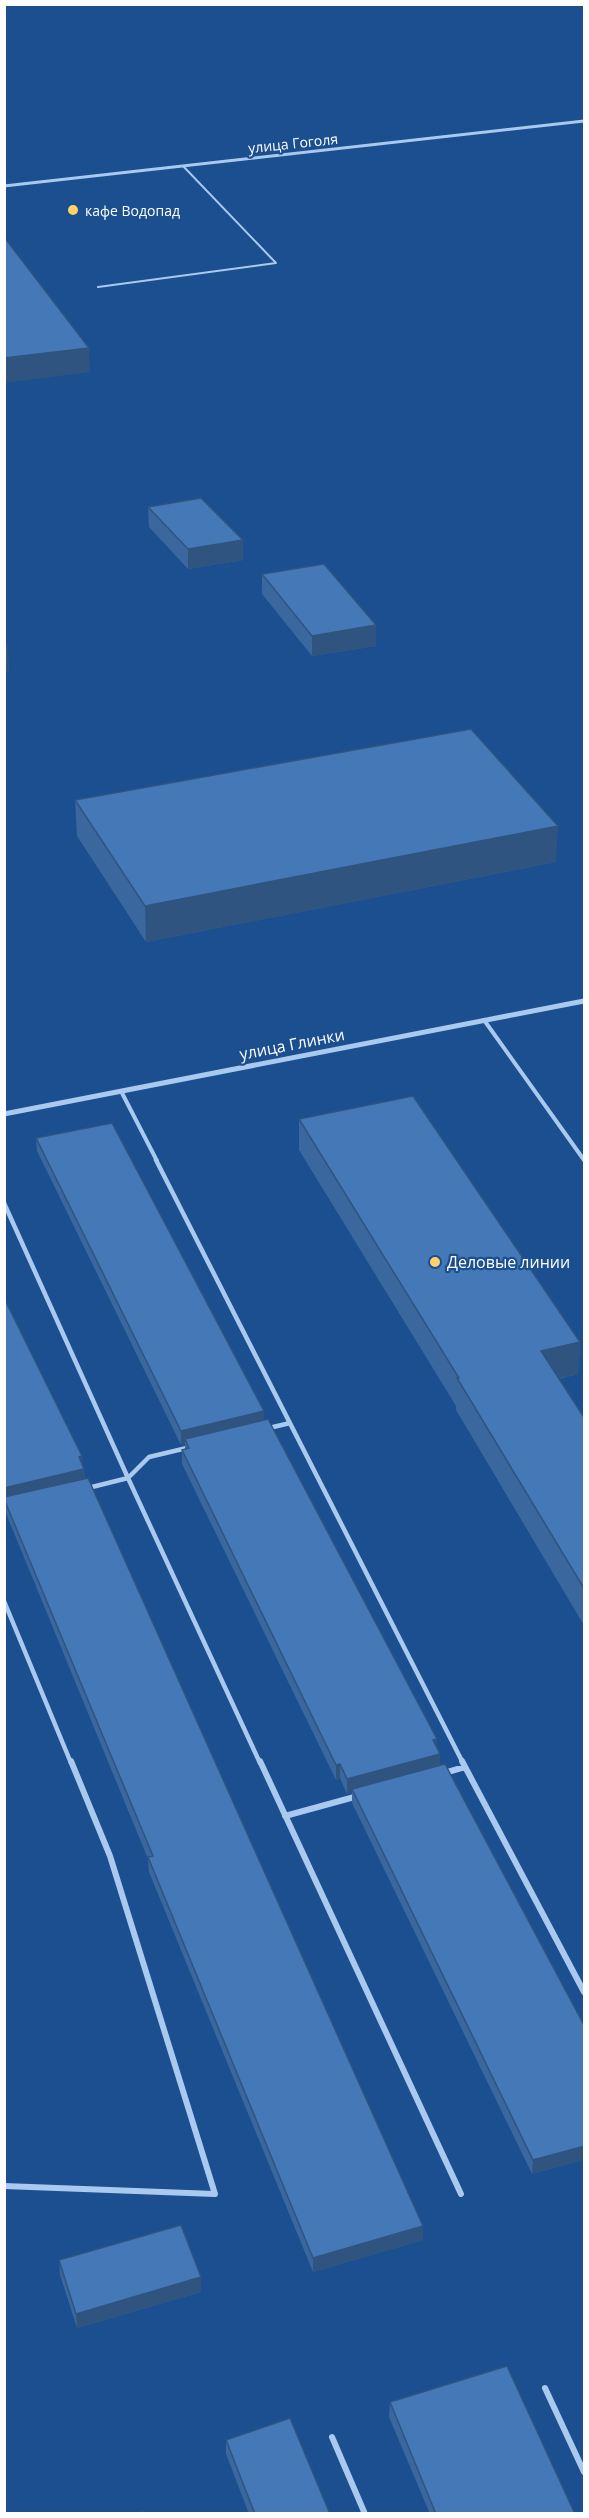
<svg xmlns="http://www.w3.org/2000/svg" width="589" height="2518" font-family="'Open Sans',sans-serif">
<style>
.lines{fill:none;stroke-linecap:round;stroke-linejoin:round}
.service-far3{stroke:#a9c9ee;stroke-width:2}
.service-far2{stroke:#a9c9ee;stroke-width:4}
.service-far1{stroke:#a9c9ee;stroke-width:4.5}
.service{stroke:#a9c9ee;stroke-width:6}
.minor-far1{stroke:#a9c9ee;stroke-width:3}
.minor{stroke:#a9c9ee;stroke-width:5}
.wall{fill:#3a679d}
.shaded-wall{fill:#305480}
.building{fill:#4478b7;stroke:#305480;stroke-width:1.5}
.poi-dot{fill:#ffd166;stroke:#1b4f8f;stroke-width:2}
.labels{text-anchor:middle;dominant-baseline:central;stroke-width:4.5;stroke-linejoin:round;paint-order:stroke}
.far-street-label{font-size:14px;fill:#fff;stroke:#1b4f8f}
.far-poi-label{font-size:14px;fill:#fff;stroke:#1b4f8f;text-anchor:start}
.street-label{font-size:16px;fill:#fff;stroke:#1b4f8f}
.poi-label{font-size:16px;fill:#fff;stroke:#1b4f8f;text-anchor:start}
</style>
<rect width="100%" height="100%" fill="#1b4f8f"/>
<g class="lines">
<!-- service-far3 -->
<path class="service-far3" d="M98 287 276 263 183 166"/>
<!-- service-far2 -->
<path class="service-far2" d="M484 1020 584 1160
M121 1091 157 1161"/>
<!-- service-far1 -->
<path class="service-far1" d="M156 1160 463 1763
M4 1203 128 1478 260 1763
M269 1428 290 1423
M88 1488 128 1478 149 1457 191 1447
M4 1601 71 1763"/>
<!-- service -->
<path class="service" d="M260 1761 461 2194
M462 1761 584 1992
M444 1773 465 1767
M285 1816 358 1796
M4 2186 215 2194 110 1856 71 1761
M545 2388 584 2472
M332 2437 365 2514"/>
<!-- minor-far1 -->
<path class="minor-far1" d="M4 186 584 121"/>
<!-- minor -->
<path class="minor" d="M4 1114 584 1001"/>
</g>
<!-- wall -->
<path class="wall" d="M148 507 243 540V560L188 569 149 527Z
M262 574 376 646 312 656 262 594Z
M75 800 556 862 146 942 77 836Z
M299 1119 580 1342 578 1374 559 1379 585 1419V1627L456 1410V1406L299 1150Z
M36 1138 264 1411V1420L440 1754V1765L585 2027V2163L583 2160 532 2174 352 1803V1792L347 1794 340 1778 336 1780 182 1464V1450L185 1449V1444L181 1445 37 1151Z
M4 1298 83 1466 85 1479 423 2226V2240L313 2272 149 1872 148 1859 5 1511Z
M59 2260 201 2277V2292L77 2328 60 2275Z
M390 2402 575 2514H430L389 2417Z
M226 2440 330 2514H249L226 2454Z"/>
<!-- shaded-wall -->
<path class="shaded-wall" d="M89 348 90 372 4 383V358Z
M243 540V560L188 569V549Z
M376 625V646L312 656V636Z
M8 644 9 671 4 672V645Z
M558 826 556 862 146 942 145 906Z
M580 1342 578 1374 539 1383 541 1351Z
M264 1411V1425L185 1439V1444L181 1445V1431Z
M82 1456 85 1483 4 1499V1488Z
M437 1739V1754L433 1740Z
M440 1754V1768L352 1789V1792L347 1794V1779Z
M340 1764V1778L336 1780V1765Z
M584 2145 583 2160 532 2174 533 2160Z
M423 2226V2240L313 2272V2258Z
M201 2277V2292L77 2328 76 2314Z"/>
<!-- building -->
<path class="building" d="M4 237 89 348 4 358Z
M201 498 243 540 188 549 148 507Z
M324 564 376 625 312 636 262 574Z
M471 729 558 826 145 906 75 800Z
M413 1096 580 1342 541 1351 585 1419V1590L457 1378H459L299 1119Z
M112 1123 264 1411 181 1431 36 1138Z
M4 1298 82 1456 79 1457 84 1469 4 1488Z
M268 1419 437 1739 433 1740 440 1754 347 1779 340 1764 336 1765 182 1450 189 1448 185 1439Z
M88 1478 423 2226 313 2258 148 1857 153 1856 4 1499V1497Z
M445 1764 585 2027V2146L533 2160 352 1789Z
M181 2225 201 2277 76 2314 59 2260Z
M507 2366 575 2514H436L390 2402Z
M290 2418 330 2514H255L226 2440Z
M144 2511 145 2514H136Z"/>
<!-- markers -->
<g class="poi-dot">
<circle cx="73" cy="210" r="6"/>
<circle cx="435" cy="1262" r="6"/>
</g>
<g class="labels">
<!-- far-street labels -->
<g class="far-street-label">
<text transform="translate(293 143) rotate(-6)">улица Гоголя</text>
</g>
<!-- far-poi labels -->
<g class="far-poi-label">
<text x="85" y="210">кафе Водопад</text>
</g>
<!-- street labels -->
<g class="street-label">
<text transform="translate(292 1044) rotate(-11)">улица Глинки</text>
</g>
<!-- poi labels -->
<g class="poi-label">
<text x="447" y="1262">Деловые линии</text>
</g>
</g>
<!-- border -->
<rect width="589" height="2518" fill="none" stroke="#ffffff" stroke-width="12"/>
</svg>
